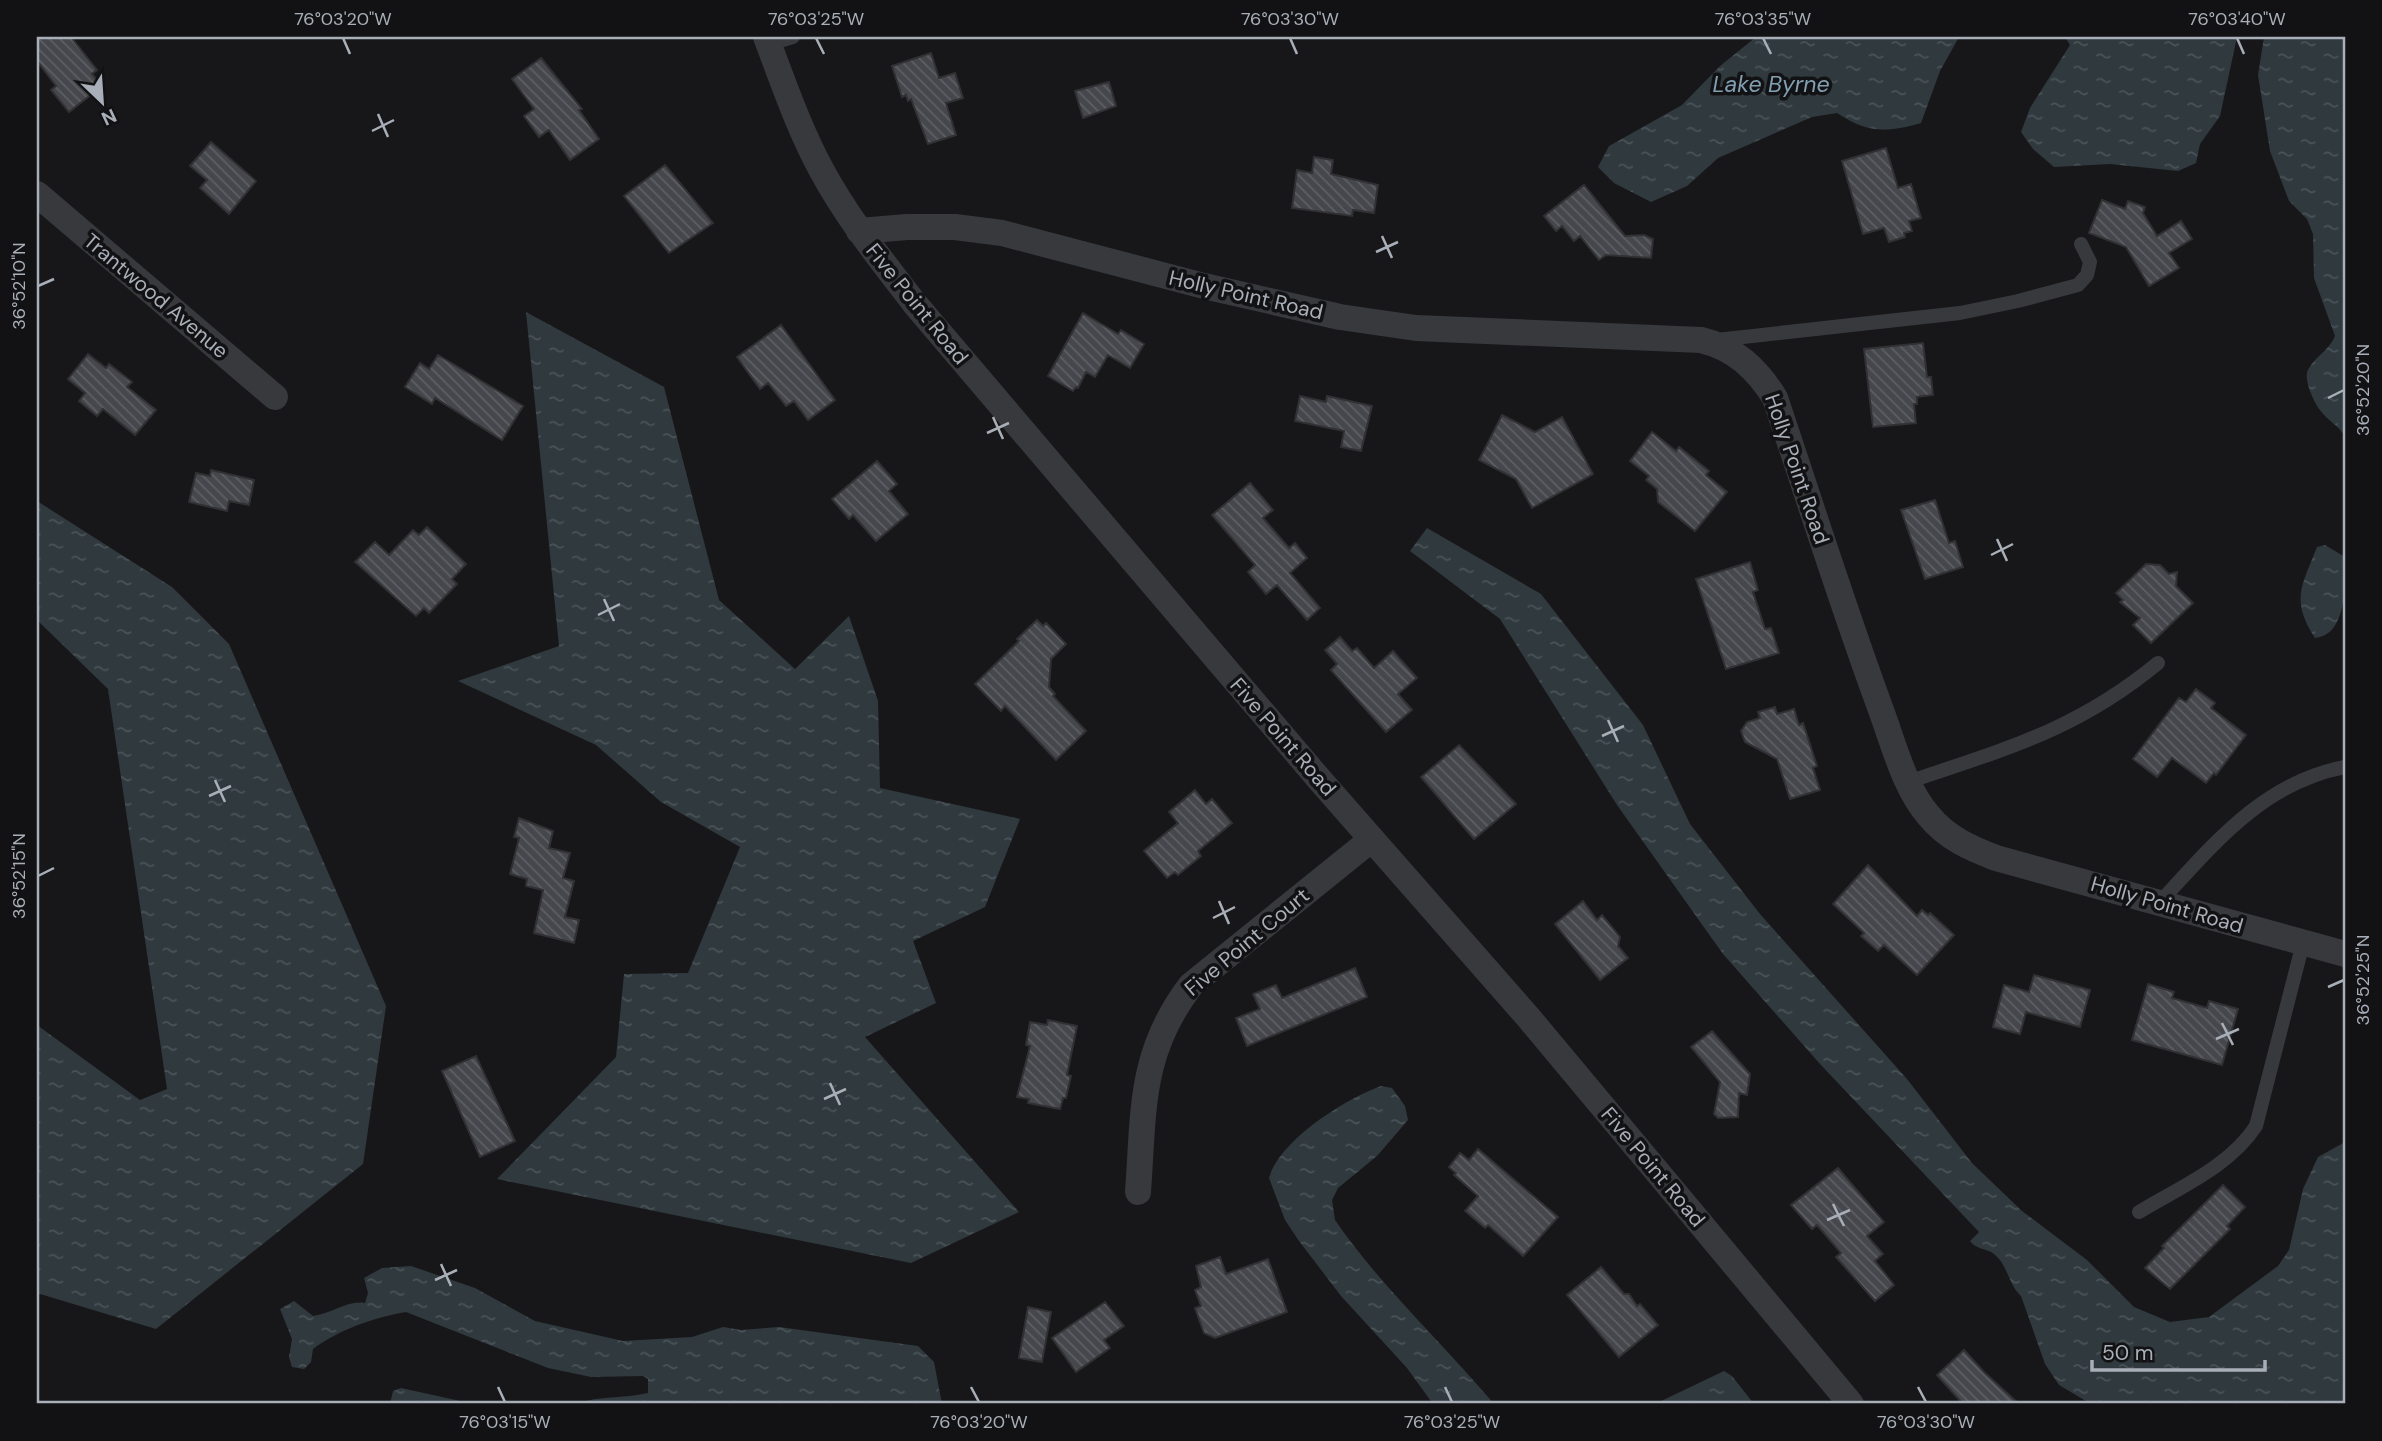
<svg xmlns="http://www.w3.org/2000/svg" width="2382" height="1441" font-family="'DM Sans',sans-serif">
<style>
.water{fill:url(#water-ripples)}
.building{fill:url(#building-back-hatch);stroke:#313134;stroke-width:2}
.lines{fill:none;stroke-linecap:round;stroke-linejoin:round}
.service{stroke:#38393d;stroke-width:14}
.minor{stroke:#38393d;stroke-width:26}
.ticks{fill:none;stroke:#a9afb8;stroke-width:2.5}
.labels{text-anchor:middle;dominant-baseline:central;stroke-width:7;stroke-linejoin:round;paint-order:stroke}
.street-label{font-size:21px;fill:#a9afb8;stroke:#121214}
.water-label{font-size:23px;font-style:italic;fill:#82a0b2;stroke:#121214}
.neatline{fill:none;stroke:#a9afb8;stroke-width:2.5}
.ticks-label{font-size:18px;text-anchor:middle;fill:#a9afb8}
</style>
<defs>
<pattern id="water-ripples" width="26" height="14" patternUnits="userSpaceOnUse" patternTransform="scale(1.75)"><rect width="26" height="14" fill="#2f393e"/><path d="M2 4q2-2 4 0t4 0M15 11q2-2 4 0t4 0" fill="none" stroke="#4a5358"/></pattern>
<pattern id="building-back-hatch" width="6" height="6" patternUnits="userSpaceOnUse" patternTransform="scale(1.75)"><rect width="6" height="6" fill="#46474c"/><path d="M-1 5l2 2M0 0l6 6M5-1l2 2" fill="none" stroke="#5e5f64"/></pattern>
</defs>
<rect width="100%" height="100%" fill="#171719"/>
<!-- water -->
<path class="water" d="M1756 37H1959L1940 71 1921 123C1887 133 1867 133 1837 113L1812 117 1718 158 1687 186 1651 202 1614 183 1598 167 1609 146 1682 105 1720 66Z
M2065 37H2237L2220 116 2200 144 2196 163 2178 171 2110 164 2054 167 2033 149 2021 132 2030 108 2070 45Z
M2264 37H2345V438C2341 426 2327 421 2320 410 2314 402 2303 379 2308 370 2314 357 2329 351 2335 336L2314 278 2313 234 2307 219 2289 201 2270 151 2258 75Z
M526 312 664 387 719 600 795 669 849 616 878 701 880 788 1020 819 985 907 913 941 936 1003 865 1037 1019 1212 911 1263 497 1179 616 1057 624 974 688 973 740 847 661 802 596 745 458 681 559 646Z
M37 501 172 587 229 644 386 1006 363 1164 156 1329 37 1293V1025L140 1100 167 1089 108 689 37 620Z
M1427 528 1541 594 1643 725 1690 824 1760 914 1907 1079 1972 1163 2022 1211 2087 1260 2134 1307 2170 1322 2209 1317 2278 1266 2289 1250 2303 1189 2318 1157 2345 1142V1404H2091L2059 1385 2045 1364 2021 1296C2008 1284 2008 1265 1994 1254 1986 1248 1977 1250 1970 1241L1979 1232 1820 1064 1723 954 1617 805 1500 619 1410 551Z
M2325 545 2345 557C2345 582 2348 635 2315 638 2290 599 2302 586 2317 547Z
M1381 1086 1392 1088 1405 1106 1408 1120 1377 1156 1338 1188 1332 1200 1335 1220C1381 1287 1442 1342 1494 1404H1433L1407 1368 1341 1296 1299 1241 1285 1220 1269 1178C1280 1140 1345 1099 1381 1086Z
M411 1266 475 1288 535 1321 623 1341 692 1337 723 1327 741 1330 779 1327 918 1346 934 1362 942 1404H576C600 1395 623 1399 648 1393V1379L643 1376 591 1377 548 1368 406 1312C375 1317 338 1330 313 1349L311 1362 304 1369 292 1367 289 1357 292 1339 280 1309 294 1301 313 1316C331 1314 348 1300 365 1303L368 1293 364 1278 382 1268Z
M1724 1371 1732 1376 1754 1404H1655Z
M401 1388 474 1404H390L393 1391Z"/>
<!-- building -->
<path class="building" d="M37 37H71L97 70 92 74 102 86 69 112 51 90 56 86 37 61Z
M931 53 939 78 955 73 963 98 946 103 956 135 928 144 911 99 908 101 906 95 902 97 892 66Z
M541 58 582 109 579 110 599 139 570 160 549 130 539 137 524 116 534 109 512 79Z
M1109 82 1116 106 1083 118 1075 91Z
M211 142 256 181 229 214 200 188 207 180 190 166Z
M1886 148 1898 188 1911 184 1921 218 1909 221 1912 231 1904 233 1905 237 1889 242 1884 228 1863 234 1842 161Z
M1314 157 1333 160 1331 174 1378 185 1374 213 1353 210 1352 216 1292 208 1297 170 1312 173Z
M665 165 713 223 669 253 624 196Z
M1584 185 1625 236 1644 235 1653 239 1651 258 1606 255 1599 260 1580 236 1574 241 1562 226 1556 231 1544 216Z
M2102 200 2125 209 2128 201 2145 207 2143 213 2157 236 2181 221 2192 239 2169 253 2179 268 2149 286 2126 247 2089 233Z
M1083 313 1118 334 1121 330 1144 344 1130 368 1108 355 1095 377 1086 372 1078 388 1076 387 1073 391 1048 376Z
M781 325 835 400 808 420 794 401 786 406 768 383 760 389 737 357Z
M1923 343 1927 377H1931L1933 395 1917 397V404H1914L1916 423 1873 427 1864 349Z
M88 354 106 368 109 364 132 382 127 387 156 410 135 435 103 409 97 416 79 401 85 393 68 379Z
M438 355 523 406 502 440 435 398 432 404 405 387 420 363 429 369Z
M1300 396 1326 402 1327 396 1372 406 1361 451 1341 447 1344 431 1295 421Z
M1502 415 1535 432 1562 417 1593 474 1532 508 1516 479 1479 460Z
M1652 432 1676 451 1679 447 1709 471 1706 475 1727 492 1695 531 1658 502 1657 489 1646 480 1649 476 1630 461Z
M877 461 897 484 889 491 908 514 876 541 853 515 849 519 832 499Z
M211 470 254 480 249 505 229 501 227 511 189 502 196 473 210 476Z
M1250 483 1273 510 1263 518 1289 548 1295 543 1307 558 1290 573 1320 608 1307 620 1277 585 1266 594 1248 572 1255 565 1212 515Z
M1935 500 1949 543 1955 541 1963 567 1925 579 1901 510Z
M427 527 466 564 452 579 457 584 429 613 424 608 416 616 355 562 375 542 389 555 413 530 419 535Z
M1750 562 1758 590 1753 592 1765 629 1771 628 1779 653 1726 669 1696 579Z
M2146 564 2160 565 2169 574 2177 572 2176 586 2193 603 2151 643 2133 625 2140 618 2120 602 2123 600 2116 593Z
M1037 620 1043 626 1046 623 1066 644 1051 659 1049 687 1055 694 1053 696 1086 731 1056 760 1005 706 1001 711 975 684 1019 641 1017 639Z
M1340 637 1352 651 1357 648 1374 668 1393 651 1417 678 1398 694 1412 710 1386 732 1331 670 1337 664 1325 650Z
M2196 689 2215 703 2211 708 2246 735 2216 775 2214 773 2206 783 2172 758 2157 777 2133 759 2179 698 2186 702Z
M1775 707 1777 714 1794 709 1799 725 1803 723 1817 766 1813 768 1820 790 1790 799 1777 759 1745 742 1741 731 1747 722 1760 718 1758 712Z
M1459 745 1516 804 1474 839 1421 777Z
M1195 790 1206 804 1212 799 1232 823 1198 851 1201 856 1178 875 1175 872 1167 878 1144 851 1178 823 1169 812Z
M519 818 553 831 549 848 570 853 563 878 574 881 565 917 579 920 574 943 534 933 543 890 526 886 527 879 510 874 519 838 514 837Z
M1868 865 1917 916 1922 910 1928 915 1930 913 1954 935 1917 975 1884 945 1878 951 1861 936 1864 933 1833 904Z
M1583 901 1597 920 1602 915 1620 937 1618 946 1628 958 1600 980 1555 924Z
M1355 968 1367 997 1247 1046 1236 1018 1260 1009 1253 994 1276 985 1282 998Z
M2034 975 2090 990 2080 1027 2026 1012 2020 1034 1993 1027 2004 985 2029 992Z
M2148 984 2174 992 2172 998 2207 1008 2209 1001 2238 1009 2222 1065 2132 1040Z
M1048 1020 1077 1026 1067 1075 1071 1076 1066 1098H1063L1060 1109 1028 1103 1029 1099 1017 1097 1030 1046 1026 1045 1030 1022 1047 1025Z
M1712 1031 1750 1074 1747 1095 1739 1093 1738 1117 1718 1118 1714 1114 1720 1082 1691 1047Z
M476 1056 515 1141 480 1157 442 1071Z
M1478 1149 1558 1217 1523 1256 1488 1225 1485 1228 1465 1211 1478 1196 1454 1175 1456 1173 1449 1167 1460 1153 1469 1160Z
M1838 1168 1884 1222 1867 1236 1883 1254 1875 1261 1894 1285 1875 1301 1836 1257 1841 1253 1817 1225 1812 1229 1791 1205Z
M2223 1185 2245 1207 2227 1226 2230 1229 2170 1289 2145 1268 2164 1248 2162 1246Z
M1220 1257 1226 1274 1268 1259 1287 1312 1215 1338 1204 1333 1195 1308 1201 1306 1195 1290 1201 1287 1196 1266Z
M1601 1267 1624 1294H1629L1637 1306 1640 1304 1658 1325 1619 1357 1567 1295Z
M1105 1302 1124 1326 1104 1340 1110 1348 1076 1372 1052 1338Z
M1028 1307 1051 1312 1042 1362 1019 1358Z
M1964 1350 1984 1372 2019 1404H1963L1937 1375Z"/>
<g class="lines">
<!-- service -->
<path class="service" d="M769 44 793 37
M1716 340 1960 313 2018 301 2078 285 2087 275 2090 262 2081 244
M1908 782C2005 749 2077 730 2158 663
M2159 903C2213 845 2263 782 2345 767
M2139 1212C2180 1187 2229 1167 2256 1126L2303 943"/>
<!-- minor -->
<path class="minor" d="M766 37C783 82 799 129 822 171 848 219 882 261 915 304L1319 779 1528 1017 1851 1404
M37 194 275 397
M859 231 907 227H955L1002 233 1204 286 1340 317 1416 328 1701 340C1735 348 1757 369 1775 398 1810 502 1843 607 1881 710 1894 745 1904 787 1929 816 1947 838 1970 848 1996 858L2345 954
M1138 1192C1144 1110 1139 1053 1191 985L1372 839"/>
</g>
<!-- ticks -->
<path class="ticks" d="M343 38 350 54M816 38 824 54M1290 38 1297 54M1763 38 1771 54M2237 38 2244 54M378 114 388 137M372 131 394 120M1382 236 1392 258M1376 252 1398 242M38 286 54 279M2328 398 2344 390M993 417 1003 439M987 433 1009 423M1997 539 2007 561M1991 555 2013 544M604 599 614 621M598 615 620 604M1608 720 1618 742M1602 736 1624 726M215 780 225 802M209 796 231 786M38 876 54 868M1219 901 1229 924M1213 918 1235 907M2328 987 2344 980M2222 1023 2233 1045M2216 1039 2239 1029M830 1083 840 1105M824 1099 846 1089M1833 1204 1844 1226M1827 1220 1850 1210M441 1264 451 1286M435 1280 457 1270M498 1387 505 1402M971 1387 979 1402M1445 1387 1452 1402M1918 1387 1926 1402"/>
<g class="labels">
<!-- street labels -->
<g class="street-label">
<text transform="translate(1246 295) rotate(13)">Holly Point Road</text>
<text transform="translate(156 296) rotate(40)">Trantwood Avenue</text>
<text transform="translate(917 304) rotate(51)">Five Point Road</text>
<text transform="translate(1797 469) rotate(71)">Holly Point Road</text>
<text transform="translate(1283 737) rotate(49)">Five Point Road</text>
<text transform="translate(2167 905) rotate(16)">Holly Point Road</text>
<text transform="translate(1247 942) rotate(-40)">Five Point Court</text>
<text transform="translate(1653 1167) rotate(50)">Five Point Road</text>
</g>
<!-- water labels -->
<g class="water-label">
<text x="1771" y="84">Lake Byrne</text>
</g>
</g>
<!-- border -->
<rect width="2382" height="1441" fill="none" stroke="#121214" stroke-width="77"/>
<!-- north arrow -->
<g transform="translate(102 102) rotate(155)" stroke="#121214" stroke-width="5" paint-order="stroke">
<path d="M0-5L12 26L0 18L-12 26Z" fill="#a9afb8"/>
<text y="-10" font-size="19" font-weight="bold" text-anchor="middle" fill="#a9afb8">N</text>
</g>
<!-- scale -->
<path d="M2092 1360v10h173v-10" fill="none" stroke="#a9afb8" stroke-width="3.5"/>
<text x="2102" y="1360" font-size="21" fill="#a9afb8" stroke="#121214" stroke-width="5" paint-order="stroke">50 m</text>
<rect x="38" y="38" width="2306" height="1364" class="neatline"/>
<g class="ticks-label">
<text x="343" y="25">76°03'20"W</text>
<text x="816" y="25">76°03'25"W</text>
<text x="1290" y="25">76°03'30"W</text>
<text x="1763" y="25">76°03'35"W</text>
<text x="2237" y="25">76°03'40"W</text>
<text transform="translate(19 286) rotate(-90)" y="6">36°52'10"N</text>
<text transform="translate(2363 390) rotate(-90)" y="6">36°52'20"N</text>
<text transform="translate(19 876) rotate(-90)" y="6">36°52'15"N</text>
<text transform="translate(2363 980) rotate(-90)" y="6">36°52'25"N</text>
<text x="505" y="1428">76°03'15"W</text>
<text x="979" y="1428">76°03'20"W</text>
<text x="1452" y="1428">76°03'25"W</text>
<text x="1926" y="1428">76°03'30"W</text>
</g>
</svg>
